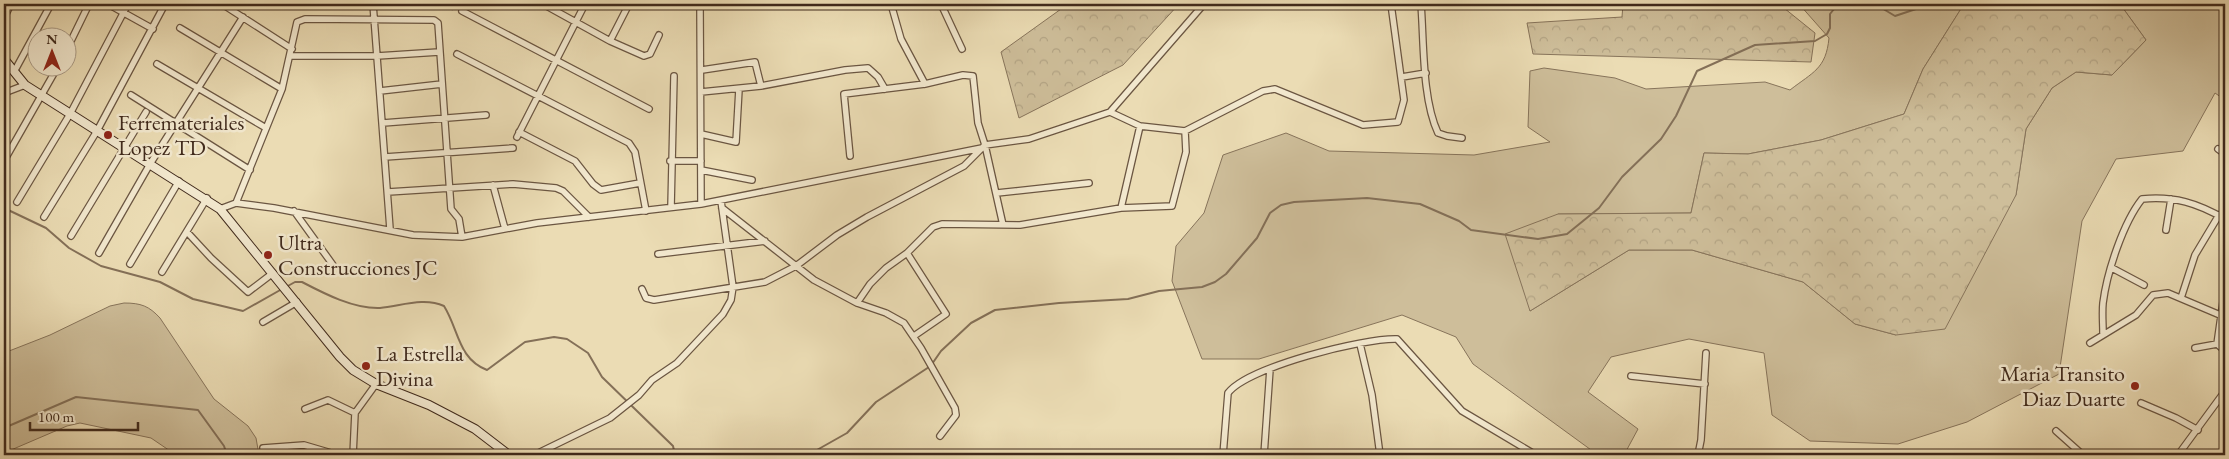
<svg xmlns="http://www.w3.org/2000/svg" width="2229" height="459" font-family="'EB Garamond',serif">
<style>
.green{fill:#cebe9a;stroke:#87745b}
.forest{fill:url(#forest-crowns);stroke:#87745b}
.lines{fill:none;stroke-linecap:round;stroke-linejoin:round}
.stream{stroke:#847058;stroke-width:2}
.street-casing{stroke:#6b5642;stroke-width:8}
.secondary-casing{stroke:#402a1c;stroke-width:10}
.street{stroke:#f2e8ce;stroke-width:5.5}
.secondary{stroke:#f2e8ce;stroke-width:8}
.poi-dot{fill:#8f2418;stroke:#f2e8ce;stroke-width:2}
.labels{text-anchor:middle;dominant-baseline:central;stroke-width:5;stroke-linejoin:round;paint-order:stroke}
.poi-label{font-size:22px;fill:#402a1c;stroke:#f2e8ce;text-anchor:start}
</style>
<defs>
<pattern id="forest-crowns" width="20" height="18" patternUnits="userSpaceOnUse" patternTransform="scale(1.25)"><rect width="20" height="18" fill="#cebe9a"/><path d="M2 6a3 3 0 1 1 6 0M12 15a3 3 0 1 1 6 0" fill="none" stroke="#b2a384"/></pattern>
</defs>
<rect width="100%" height="100%" fill="#ebdcb4"/>
<filter id="stains"><feTurbulence type="fractalNoise" baseFrequency=".004" numOctaves="4"/><feColorMatrix values="0 0 0 0 .2 0 0 0 0 .09 0 0 0 0 .02 0 0 0 .5 -.17"/></filter>
<radialGradient id="worn" r=".72"><stop offset=".6" stop-color="#630" stop-opacity="0"/><stop offset="1" stop-color="#630" stop-opacity=".3"/></radialGradient>
<!-- green -->
<path class="green" d="M1799 4H1964L1923 69 1904 114 1821 140 1748 154 1704 153 1691 213 1558 214 1530 311 1629 250H1692L1803 282 1855 324 1896 335 2016 195 2026 129 2052 88 2076 72 2112 75 2146 40 2120 4H2225V100L2215 93 2183 151 2116 159 2082 221 2059 374 1967 422 1898 444 1810 441 1772 415 1764 353 1689 339 1611 357 1588 392 1638 429 1624 455H1598L1473 364 1456 337 1402 315 1259 359H1202L1172 281 1176 246 1204 213 1223 155 1286 133 1329 151 1474 155 1550 142 1528 127 1530 71 1544 68 1615 78 1646 89 1765 82 1790 90C1813 72 1826 69 1829 38Z
M124 303C141 303 149 306 160 318L214 399 248 426 256 438 259 455H176L151 438 80 423 67 426 4 453V353L50 335 110 306Z"/>
<!-- forest -->
<path class="forest" d="M1068 4H1179L1123 65 1019 118 1001 52Z
M1623 4H1779L1815 33 1811 62 1533 54 1527 23 1622 17Z
M1964 4H2120L2146 40 2112 75 2076 72 2052 88 2026 129 2016 195 1945 329 1896 335 1855 324 1803 282 1692 250H1629L1530 311 1505 234 1558 214 1691 213 1704 153 1748 154 1821 140 1904 114 1923 69Z"/>
<g class="lines">
<!-- stream -->
<path class="stream" d="M1875 4 1895 16 1931 4
M4 208 46 228 69 248 101 266 160 282 193 299 243 311 282 289
M286 287 295 282H302C325 294 354 309 380 308 401 306 424 297 444 306 459 330 458 359 487 370L525 342 554 337 567 339 588 353 602 377 673 446 675 455
M932 364 941 351 971 323 995 310 1059 303 1128 299 1159 291 1202 287 1215 282 1226 274 1257 238 1270 213 1281 205 1294 202 1367 198 1420 204 1459 221 1471 230 1538 239 1567 234 1599 208 1622 177 1661 139 1676 116 1697 71 1755 45 1815 41 1827 34 1830 28V14L1838 4
M4 428 76 397 198 410 224 446 227 455
M808 455 847 433 876 402 929 367"/>
<!-- street casing -->
<g class="street-casing">
<path id="street" d="M108 4 153 29
M222 4 292 49
M373 4 390 229
M448 4 452 6
M543 4 610 41 644 56 650 54 659 35
M700 4 701 204
M891 4 901 39 925 84
M941 4 962 49
M1421 4C1424 42 1422 99 1438 133L1447 136 1462 138
M462 11 649 109
M4 18 11 4
M180 28 282 89
M610 41 629 4
M68 47 89 4
M457 54 629 143 635 152 646 211
M290 56H377L439 52
M157 64 266 128
M702 70 755 62 761 86
M14 72 51 4
M1402 77 1426 73
M380 91 442 84
M701 92 761 86 845 70 868 68 878 77 885 89
M4 93 25 85
M131 95 250 170
M1110 112 1204 4
M383 123 486 115
M519 132 575 161 593 184 601 190 640 183
M701 134 736 142 739 89
M517 137 585 4
M2218 149 2225 154
M850 156 844 94 925 84 963 75 973 76 978 123 985 145 1003 225
M385 157 513 148
M4 161 57 68
M670 161H701
M701 170 752 180
M493 185 505 229
M388 192 513 184 556 188 563 191 589 217
M997 193 1089 183
M17 202 70 114 128 4
M236 203 282 89 297 22 305 19 434 20 438 23 451 209 459 219 462 237
M671 207 674 76
M722 208 814 280 857 303 886 313 904 323 921 348 955 408 956 415 940 436
M1121 208 1140 126
M220 209 236 203 274 208 413 235 462 237 537 223 701 204 982 148 985 145 1029 139 1110 112 1140 126 1185 131 1263 91 1275 89 1363 125 1398 122 1404 100 1391 4
M294 211 333 265
M44 217 97 131 165 4
M2166 230 2171 199
M187 232 211 258 248 292 273 273
M71 236 146 112
M99 253 150 164 243 17
M907 253 946 314 914 336
M658 254 765 241
M130 264 179 181
M2112 268 2144 285
M162 272 207 198
M642 289 646 298 654 300 765 282 796 266 837 235 867 217 964 166 982 148
M2181 298 2195 255 2219 215
M857 303 870 284 886 268 907 253 933 227 942 224 1020 225 1121 208 1172 206 1186 152 1185 131
M263 322 297 302
M2103 333C2103 323 2102 313 2103 303 2107 272 2123 223 2142 199 2175 196 2197 203 2225 219
M2090 343 2136 315 2153 295 2168 293 2220 315
M1360 344 1372 395 1380 455
M2217 344 2225 288
M2195 348 2217 344 2225 351
M1631 376 1705 384
M2141 403 2176 418 2198 430
M305 409 328 400 355 413
M2056 431 2083 455
M263 448 304 445 338 455
M353 455 355 413 376 384
M534 455 610 418 639 395 652 380 677 363 723 314 731 300 733 287 721 201
M1223 455 1228 393C1248 367 1363 338 1397 339L1462 411 1536 455
M1264 455 1270 369
M1698 455 1701 440 1706 353
M2178 455 2225 391"/>
</g>
<!-- secondary casing -->
<g class="secondary-casing">
<path id="secondary" d="M4 59 25 85 220 209 340 357 353 370 376 384 429 405 475 429 509 455"/>
</g>
<!-- street -->
<use href="#street" class="street"/>
<!-- secondary -->
<use href="#secondary" class="secondary"/>
</g>
<!-- markers -->
<g class="poi-dot">
<circle cx="108" cy="135" r="5"/>
<circle cx="268" cy="255" r="5"/>
<circle cx="366" cy="366" r="5"/>
<circle cx="2135" cy="386" r="5"/>
</g>
<g class="labels">
<!-- poi labels -->
<g class="poi-label">
<text x="118" y="122">Ferremateriales<tspan x="118" dy="25">Lopez TD</tspan></text>
<text x="278" y="242">Ultra<tspan x="278" dy="25">Construcciones JC</tspan></text>
<text x="376" y="353">La Estrella<tspan x="376" dy="25">Divina</tspan></text>
<text x="2125" y="373" text-anchor="end">Maria Transito<tspan x="2125" dy="25">Diaz Duarte</tspan></text>
</g>
</g>
<!-- margin -->
<rect width="2229" height="459" fill="none" stroke="#ebdcb4" stroke-width="20"/>
<rect x="5" y="5" width="2219" height="449" fill="none" stroke="#402a1c" stroke-width="2.5"/>
<rect x="10" y="10" width="2209" height="439" fill="none" stroke="#402a1c"/>
<!-- north arrow -->
<g transform="translate(52 52)"><circle r="24" fill="#f2e8ce" stroke="#ab9c87"/>
<path d="M0-4L9 19L0 12L-9 19Z" fill="#8f2418"/>
<text y="-8" font-size="14" font-weight="bold" text-anchor="middle" fill="#402a1c">N</text>
</g>
<!-- scale -->
<path d="M30 422v8h108v-8" fill="none" stroke="#402a1c" stroke-width="2.5"/>
<text x="38" y="422" font-size="15" fill="#402a1c" stroke="#f2e8ce" stroke-width="4" paint-order="stroke">100 m</text>
<rect width="100%" height="100%" filter="url(#stains)"/>
<rect width="100%" height="100%" fill="url(#worn)"/>
</svg>
